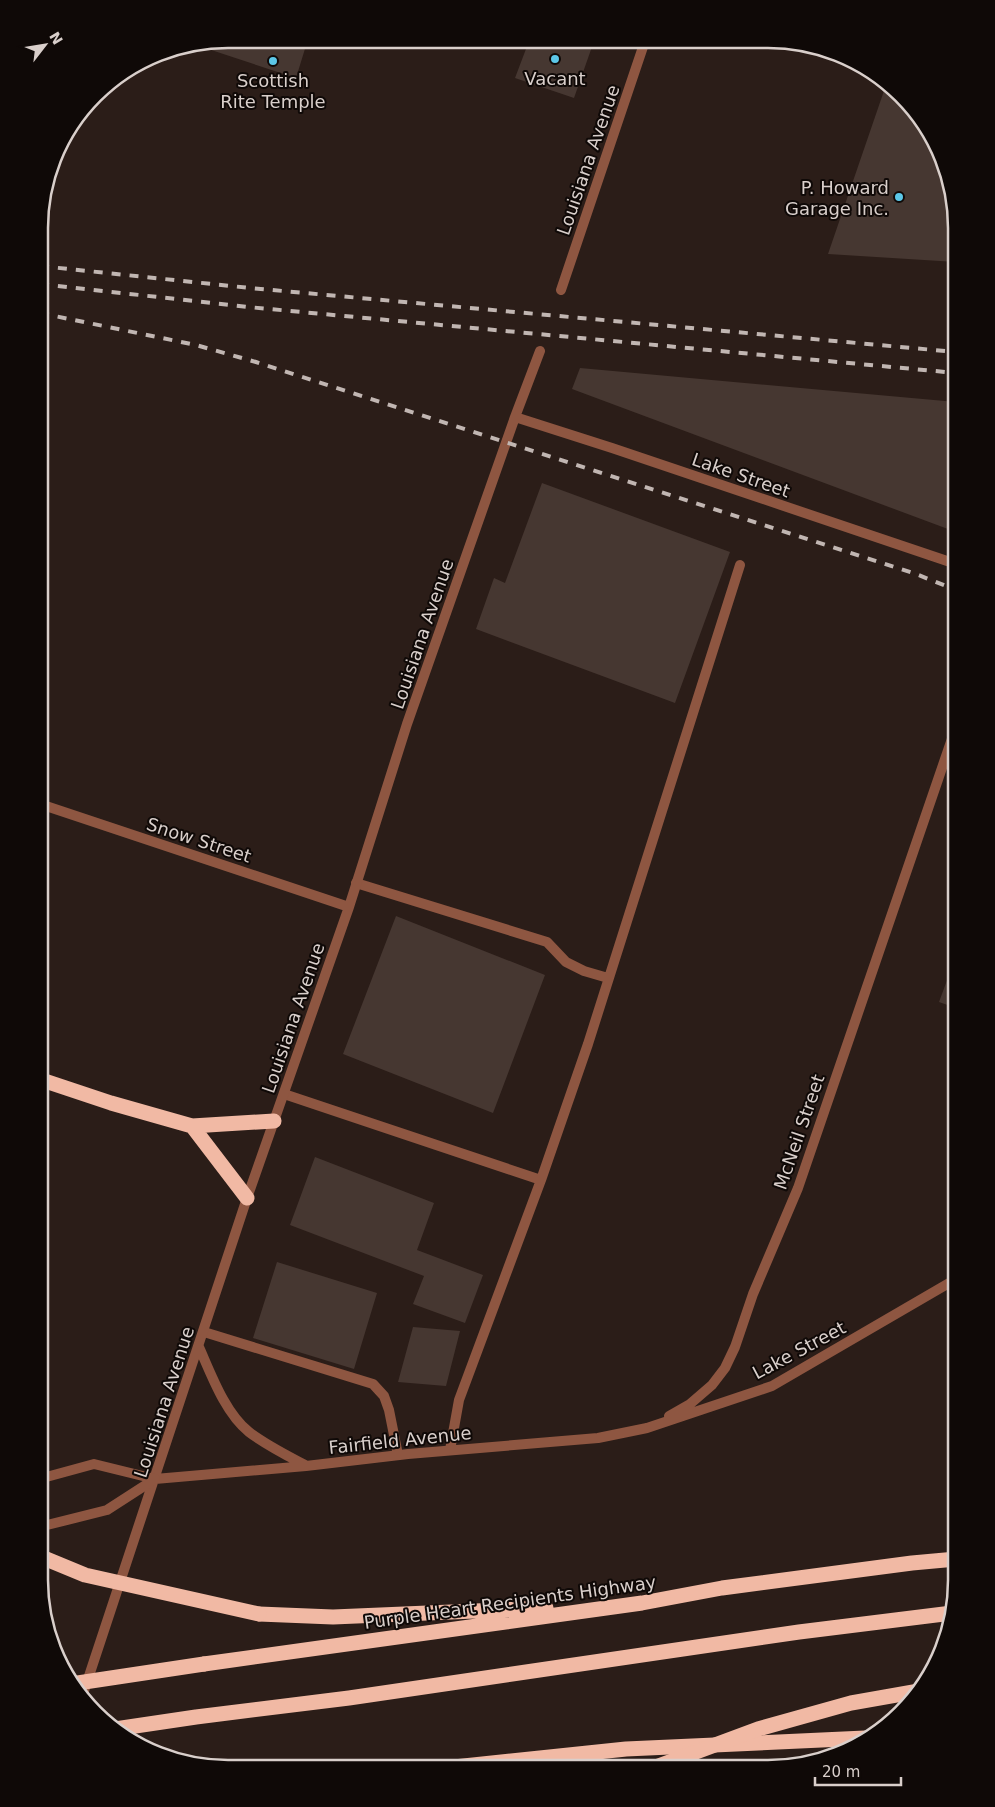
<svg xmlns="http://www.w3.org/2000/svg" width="995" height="1807" font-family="'DejaVu Sans',sans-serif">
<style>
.building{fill:#463731}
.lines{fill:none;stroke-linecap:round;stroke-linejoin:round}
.service{stroke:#8e5641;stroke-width:10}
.minor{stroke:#8e5641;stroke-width:10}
.tertiary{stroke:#8e5641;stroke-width:10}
.secondary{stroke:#cb7250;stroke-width:10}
.motorway{stroke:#f1b9a4;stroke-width:15}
.rail{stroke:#c1b6b2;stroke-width:4;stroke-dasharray:9 9;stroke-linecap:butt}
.motorway-bridge{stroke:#f1b9a4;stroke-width:15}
.poi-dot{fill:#5cc7e8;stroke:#0f0907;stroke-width:2}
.labels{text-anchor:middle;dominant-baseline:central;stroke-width:4;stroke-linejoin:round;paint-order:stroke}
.poi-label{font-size:18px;fill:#d9cfcb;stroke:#0f0907}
.street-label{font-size:18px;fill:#d9cfcb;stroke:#0f0907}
.rim{fill:none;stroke:#d9cfcb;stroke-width:2.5}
</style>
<rect width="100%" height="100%" fill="#2b1d18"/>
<!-- building -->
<path class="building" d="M228 39H308L296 78 196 45Z
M529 41H594L574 98 515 78Z
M887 82 892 85 924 122 946 167 956 228V262L828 254Z
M580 368 956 402V532L572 389Z
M542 483 730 552 675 703 476 629 494 578 505 583Z
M396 916 545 975 493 1113 343 1054Z
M956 956V1008L939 1002Z
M315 1157 434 1203 417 1250 483 1275 465 1323 413 1304 424 1276 290 1225Z
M277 1262 377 1293 354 1369 253 1338Z
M413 1327 460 1331 446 1386 398 1382Z"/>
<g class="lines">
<!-- service -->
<path class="service" d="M356 883 547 942 566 962 584 971 608 978
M284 1094 541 1180
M204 1332 373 1384 384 1396 389 1410 398 1455
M450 1450 459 1400 541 1180 588 1044 740 565"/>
<!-- minor -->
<path class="minor" d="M561 290 645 41
M515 417 612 448 956 564
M40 804 349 907
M199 1347C211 1374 225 1413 249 1432 266 1445 286 1455 305 1465
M669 1416 690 1404 712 1385 725 1368 735 1347 753 1294 798 1188 956 727
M155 1479 306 1466 408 1454 598 1438 647 1428 772 1386 956 1279
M82 1697 247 1198 349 907 407 724 515 417 540 351"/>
<!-- tertiary -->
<path class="tertiary" d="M39 1479 94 1464 155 1479
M39 1527 107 1510 155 1479"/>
<!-- secondary -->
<path class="secondary" d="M49 176 64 137"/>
<!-- motorway -->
<path class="motorway" d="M39 1079 111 1103 192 1126 274 1121
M192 1126 247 1198
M259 1614 333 1617 546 1608
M204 1664 642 1603 722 1588 912 1563 956 1559
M115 1729 196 1717 349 1698 799 1632 952 1613
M454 1767 626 1749 865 1738"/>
<!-- rail -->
<path class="rail" d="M40 266 250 288 956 352
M40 284 248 307 956 373
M40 313 196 345 256 362 916 574 956 590"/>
<!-- motorway-bridge -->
<path class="motorway-bridge" d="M39 1556 85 1575 259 1614
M71 1684 204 1664
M653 1768 758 1729 851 1703 919 1691"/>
</g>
<!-- markers -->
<g class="poi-dot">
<circle cx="555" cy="59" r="5"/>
<circle cx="273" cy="61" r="5"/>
<circle cx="899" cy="197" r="5"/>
</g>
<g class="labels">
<!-- poi labels -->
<g class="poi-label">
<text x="555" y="78">Vacant</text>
<text x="273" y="80">Scottish<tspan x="273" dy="21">Rite Temple</tspan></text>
<text x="889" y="187" text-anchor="end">P. Howard<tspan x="889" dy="21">Garage Inc.</tspan></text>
</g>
<!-- street labels -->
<g class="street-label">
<text transform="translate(588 160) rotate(-71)">Louisiana Avenue</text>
<text transform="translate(741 475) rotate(19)">Lake Street</text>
<text transform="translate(422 634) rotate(-71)">Louisiana Avenue</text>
<text transform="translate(199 840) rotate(18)">Snow Street</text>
<text transform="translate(293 1018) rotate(-71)">Louisiana Avenue</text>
<text transform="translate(799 1132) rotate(-71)">McNeil Street</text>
<text transform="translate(799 1350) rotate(-28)">Lake Street</text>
<text transform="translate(164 1402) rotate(-72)">Louisiana Avenue</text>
<text transform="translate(400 1440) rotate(-6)">Fairfield Avenue</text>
<text transform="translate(510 1602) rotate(-8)">Purple Heart Recipients Highway</text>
</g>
</g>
<!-- crop -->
<path d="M0 0H995V1807H0ZM228 48H768A180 180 0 0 1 948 228V1580A180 180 0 0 1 768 1760H228A180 180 0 0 1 48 1580V228A180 180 0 0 1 228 48Z" fill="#0f0907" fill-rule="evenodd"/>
<path class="rim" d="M228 48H768A180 180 0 0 1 948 228V1580A180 180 0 0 1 768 1760H228A180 180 0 0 1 48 1580V228A180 180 0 0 1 228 48Z"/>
<!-- north arrow -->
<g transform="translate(45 45) rotate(59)" stroke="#0f0907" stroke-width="4" paint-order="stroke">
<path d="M0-4L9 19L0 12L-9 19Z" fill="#d9cfcb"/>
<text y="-8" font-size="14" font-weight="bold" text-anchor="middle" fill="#d9cfcb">N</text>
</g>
<!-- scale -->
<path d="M815 1777v8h86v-8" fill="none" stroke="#d9cfcb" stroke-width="2.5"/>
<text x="822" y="1777" font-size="15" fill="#d9cfcb" stroke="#0f0907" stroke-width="4" paint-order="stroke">20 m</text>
</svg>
